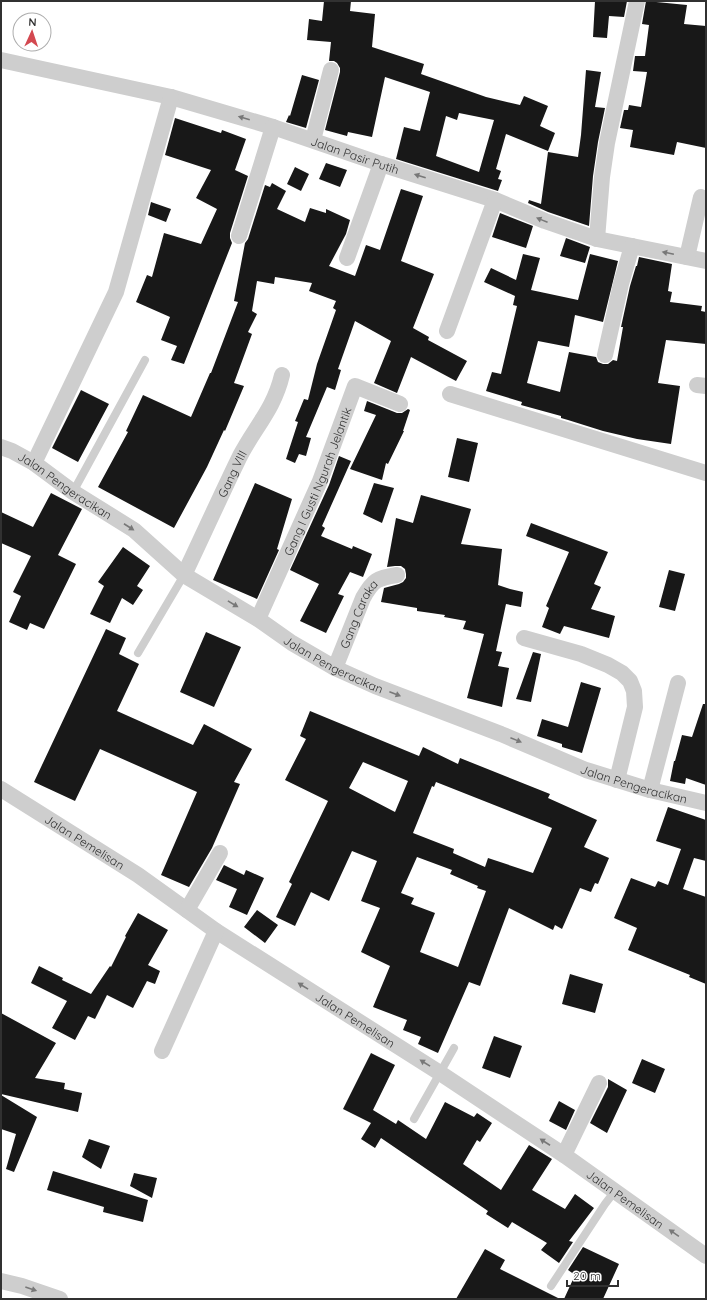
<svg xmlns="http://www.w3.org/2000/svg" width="707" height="1300" font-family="Quicksand,sans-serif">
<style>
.building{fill:#181818;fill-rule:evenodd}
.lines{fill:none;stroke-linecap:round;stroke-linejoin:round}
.lane{stroke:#cecece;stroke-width:8}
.street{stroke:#cecece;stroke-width:16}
.oneway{fill:#787878}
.labels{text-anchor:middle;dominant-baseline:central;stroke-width:4;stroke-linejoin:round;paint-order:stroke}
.street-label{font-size:12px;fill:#313131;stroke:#fff}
</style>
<rect width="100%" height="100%" fill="#fff"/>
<!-- building -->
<path class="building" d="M324 1H351L350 11 375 14 372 47 424 64 421 74 486 97 520 105 524 96 548 106 540 126 555 133 548 151 506 134 496 169 501 171 498 179 502 180 498 191 396 159 404 127 420 131 430 92 385 77 372 137 348 132 347 136 325 130 340 72V68L337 63 334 61H329L331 42 307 40 309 19 322 21ZM459 113 494 120 479 172 436 156 446 116 457 120Z
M595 1H627L624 17 609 16 607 38 593 37Z
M646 1 687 5 684 24 706 26V148L677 142 674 155 630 147 633 130 620 128 624 110H628L629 105 641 107 647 72 633 71 635 56H645L649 25 642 24Z
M586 70 601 72 595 107 605 108 598 142 593 176 589 226 548 212 528 203 529 200 541 204 548 152 578 157 581 135Z
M302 75 319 80 306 128 286 122 289 115 290 116Z
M175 118 221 133 222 130 246 139 235 170 248 176 230 233V238L232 243 184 364 171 360 177 346 161 340 170 317 136 302 147 275 152 277 164 233 201 244 217 209 196 198 211 170 165 155Z
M326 163 347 170 340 187 319 179Z
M295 167 309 174 301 191 287 184Z
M272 183 286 191 277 209 305 222 310 208 326 213V209L350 220 346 234 329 266 355 276 366 245 380 250 401 189 423 196 401 261 434 274 413 328 429 337 428 340 467 361 456 381 411 357 397 393 374 383 391 341 355 321 338 369 341 370 335 390 327 387 306 437 311 438 306 456 299 454 295 463 286 459 298 422 295 421 304 399 308 400 317 364 336 310 333 308 336 301 309 291 312 283 275 277 274 284 257 281 252 311 257 314 248 332 252 334 234 383 244 386 225 431 224 430 207 467 174 528 98 487 128 432 126 431 143 395 191 417 210 373H211L238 302 234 301 245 243 248 239 265 185 270 187Z
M151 202 171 209 166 222 148 215Z
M500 213 533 226 526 248 492 237Z
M566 238 590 247 585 263 560 256Z
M523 254 540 258 531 290 578 300 590 254 618 261 603 322 575 315 569 347 538 341 527 383 560 392 569 352 596 357 598 362 603 364H608L613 360 617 361 623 327H621L630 286 636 266H637L639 257 672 264 668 291 672 292 670 302 702 306 701 311 706 312V344L666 340 658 383 680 386 671 444 637 439 603 431 568 420 561 418V416L521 405 522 402 486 391 492 372 501 374 517 306 513 305 515 296 484 282 491 268 516 280Z
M81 390 109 404 78 462 52 448Z
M367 401 397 413H402L408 409 410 410 403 431H404L388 464 386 463 382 480 350 469 376 415 364 411Z
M457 438 478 443 469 482 448 477Z
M339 456 351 461 322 526 325 528 321 536 352 549 353 546 372 554 363 577 350 572 338 594 344 596 326 633 300 621 319 584 290 570 329 485Z
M255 483 292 499 277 549 279 550 257 599 213 580Z
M374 483 394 488 382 523 363 514Z
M51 493 82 509 58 555 76 564 44 629 30 623 27 630 9 622 21 596 13 592 31 556 1 543V512L33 527Z
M421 495 471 509 461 544 502 549 498 585 510 589 523 592 521 607 506 604 496 651 502 652 498 666 509 668 502 707 467 698 484 634 463 629 466 621 444 617 445 615 417 611V608L381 602 384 588 399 584 403 582 406 578V574L405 569 401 566H395L387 567 396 518 413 523Z
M531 523 608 552 594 584 601 587 591 609 615 616 609 638 564 626 560 634 542 627 549 608 546 606 569 552 526 536Z
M123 547 150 566 137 586 143 590 133 605 122 598 110 623 90 614 104 586 98 582Z
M669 570 685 574 675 611 659 607Z
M106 629 126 638 119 654 139 664 117 711 193 745 204 724 252 749 234 782 240 784 212 848 189 887 161 875 197 792 100 749 75 801 34 782Z
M206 632 241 647 214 707 180 692Z
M533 652 541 654 531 702 516 699Z
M581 682 601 688 582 753 562 747V744L537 736 542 719 568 727Z
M703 704H706V785L686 778 685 784 670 781 674 761H675L682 735 692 737Z
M310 711 419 756 423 747 458 764 460 758 550 794 548 798 597 820 584 847 609 858 598 884 595 883 591 892 580 888 562 929 555 925 553 930 509 908 480 986 469 982 438 1053 418 1044 421 1037 403 1030 407 1020 373 1007 390 966 361 952 380 908 361 901 377 861 352 851 329 901 311 892 295 926 276 917 292 884 289 882 328 801 285 780 306 739 300 736ZM363 762 408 781 395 812 349 788ZM436 782 552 828 533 873 488 858 485 867 453 853 454 849 413 833 432 786 434 787ZM417 857 452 870 450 874 478 886 477 888 486 891 458 967 420 952 435 913 411 904 414 898 401 893Z
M668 807 706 820V861L694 858 683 889 706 897V984L689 977 690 975 628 950 637 928 614 918 631 878 655 887 658 881 668 885 681 849 656 841Z
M224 865 244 875 246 870 264 878 247 915 229 907 237 889 216 880Z
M257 910 278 925 265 943 244 927Z
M138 913 168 930 148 965 160 971 155 984 147 981 133 1008 107 995 95 1019 88 1016 75 1040 52 1028 67 1001 31 983 39 966 63 978 62 980 91 994 110 966 111 967 126 937 125 936Z
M570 974 603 984 595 1013 562 1004Z
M1 1013 56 1043 35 1078 65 1083 64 1089 82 1093 78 1112 1 1094Z
M494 1036 522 1046 510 1078 482 1068Z
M371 1053 395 1065 373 1110 396 1124 398 1120 426 1139 445 1102 474 1117 477 1113 492 1123 480 1142 477 1140 463 1164 501 1190 529 1145 552 1159 532 1190 565 1209 575 1194 594 1208 569 1241 573 1242 559 1263 541 1250 547 1243 512 1222 508 1228 486 1214 488 1211 381 1138 375 1148 361 1139 371 1123 343 1109Z
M642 1059 665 1069 655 1093 632 1083Z
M608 1079 627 1090 607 1133 590 1123 608 1087Z
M1 1095 37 1117 14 1172 6 1169 16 1134 1 1129Z
M559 1101 575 1110 566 1130 549 1121Z
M89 1139 110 1146 101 1169 82 1157Z
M53 1171 148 1200 143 1222 103 1212 104 1207 47 1190Z
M134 1173 157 1178 152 1198 130 1186Z
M583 1247 619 1264 603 1299H564L575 1275 568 1270Z
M485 1249 505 1260 500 1269 560 1299H456Z"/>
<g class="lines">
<!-- lane -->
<path class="lane" d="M73 492 145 360
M138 653 184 575
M414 1119 454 1048
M551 1286 605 1204 615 1191"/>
<!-- street -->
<g class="street">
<path id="s1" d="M1 60 171 97 273 127 381 164 495 200 545 221 597 239 706 261"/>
<path d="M313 140 331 70"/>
<path d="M239 236 273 127"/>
<path d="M597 239 602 177 607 143 637 1"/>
<path d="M687 257 701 197"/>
<path d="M347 258 381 164"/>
<path d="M447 331 495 200"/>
<path d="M605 355 621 284 632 246"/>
<path d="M697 385 706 386"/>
<path d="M450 394 706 473"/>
<path id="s2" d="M1 447 12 451 34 463 73 492 134 530 184 575 258 619 292 643 335 668 375 686 501 734 586 770 650 790 706 803"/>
<path d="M34 463 116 292 171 97"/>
<path id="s3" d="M184 575C203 535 221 495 240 456 255 427 274 409 282 375"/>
<path id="s4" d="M258 619 320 481 355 386 400 404"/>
<path d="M524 638 581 654 608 665 622 673 630 681 634 691 635 707 617 780"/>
<path id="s5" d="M335 668 363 598C373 580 377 578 397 575"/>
<path id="s6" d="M1 789 138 875 216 931 440 1073 564 1155 706 1256"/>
<path d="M650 790 678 683"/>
<path d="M187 910 220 853"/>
<path d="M162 1051 216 931"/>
<path d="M564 1155 599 1083"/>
<path d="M1 1281 22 1286 60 1299"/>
</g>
</g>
<!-- one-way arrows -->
<defs><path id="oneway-solid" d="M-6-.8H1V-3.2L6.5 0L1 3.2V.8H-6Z"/></defs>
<g class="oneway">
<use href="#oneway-solid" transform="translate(244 118) rotate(-164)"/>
<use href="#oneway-solid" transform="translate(420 176) rotate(-162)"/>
<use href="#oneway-solid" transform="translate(542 220) rotate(-158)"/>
<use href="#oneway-solid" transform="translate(668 253) rotate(-168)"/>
<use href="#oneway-solid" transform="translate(129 527) rotate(33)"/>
<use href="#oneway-solid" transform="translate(233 604) rotate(31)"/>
<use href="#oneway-solid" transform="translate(395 694) rotate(21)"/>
<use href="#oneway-solid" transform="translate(516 740) rotate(22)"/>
<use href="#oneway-solid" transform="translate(303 986) rotate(-148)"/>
<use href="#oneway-solid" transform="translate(425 1063) rotate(-148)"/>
<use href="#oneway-solid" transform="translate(545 1142) rotate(-147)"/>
<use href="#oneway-solid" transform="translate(674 1233) rotate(-145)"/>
<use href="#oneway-solid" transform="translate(31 1289) rotate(19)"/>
</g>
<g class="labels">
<!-- street labels -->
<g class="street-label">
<text stroke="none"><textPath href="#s1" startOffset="367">Jalan Pasir Putih</textPath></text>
<text stroke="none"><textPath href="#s3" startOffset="112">Gang VIII</textPath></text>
<text stroke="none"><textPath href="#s4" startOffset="150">Gang I Gusti Ngurah Jelantik</textPath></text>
<text stroke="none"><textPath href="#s2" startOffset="75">Jalan Pengeracikan</textPath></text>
<text stroke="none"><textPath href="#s5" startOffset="59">Gang Caraka</textPath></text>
<text stroke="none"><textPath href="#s2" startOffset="399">Jalan Pengeracikan</textPath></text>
<text stroke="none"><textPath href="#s2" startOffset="723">Jalan Pengeracikan</textPath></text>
<text stroke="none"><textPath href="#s6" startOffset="99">Jalan Pemelisan</textPath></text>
<text stroke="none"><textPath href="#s6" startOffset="423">Jalan Pemelisan</textPath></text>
<text stroke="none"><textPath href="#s6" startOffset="747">Jalan Pemelisan</textPath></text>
</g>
</g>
<!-- border -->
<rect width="707" height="1300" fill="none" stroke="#313131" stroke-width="4"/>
<!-- north arrow -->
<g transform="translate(32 32) rotate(3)"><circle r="19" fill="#ffffff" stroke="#adadad"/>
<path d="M0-3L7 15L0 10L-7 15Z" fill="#d34850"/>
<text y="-6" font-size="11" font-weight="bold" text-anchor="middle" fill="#313131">N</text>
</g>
<!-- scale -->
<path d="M567 1280v6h51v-6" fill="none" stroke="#313131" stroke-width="2"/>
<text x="573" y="1280" font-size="12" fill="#313131" stroke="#ffffff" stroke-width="3" paint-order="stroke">20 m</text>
</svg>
